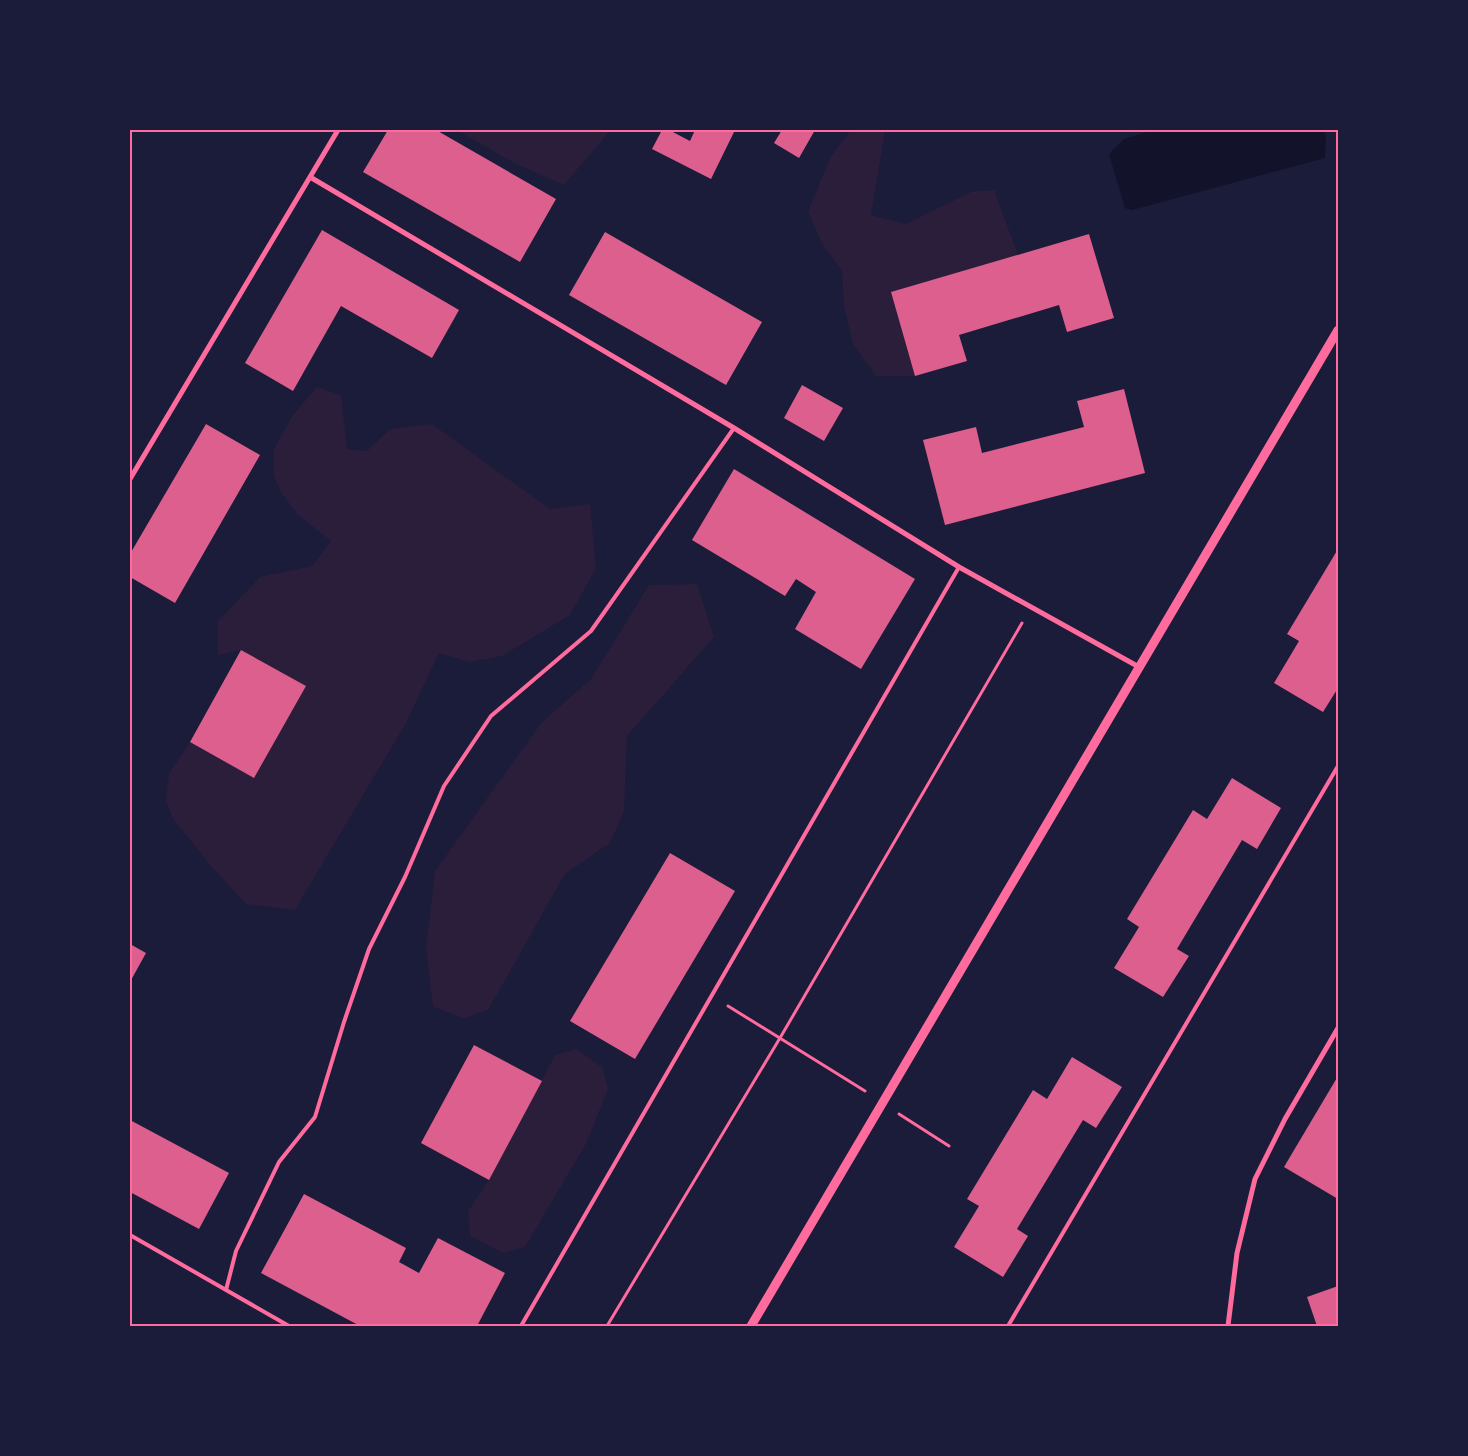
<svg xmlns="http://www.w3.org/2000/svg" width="1468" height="1456" font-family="'DejaVu Sans',sans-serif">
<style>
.green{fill:#2a1e3b}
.water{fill:#12122b}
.building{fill:#dd5f8e}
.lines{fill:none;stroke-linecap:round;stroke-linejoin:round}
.path{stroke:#ff6b9d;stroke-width:3}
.service{stroke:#ff6b9d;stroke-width:4}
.minor{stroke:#ff6b9d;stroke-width:5}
.tertiary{stroke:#ff6b9d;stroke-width:9}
.neatline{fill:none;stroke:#ff6b9d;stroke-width:2}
</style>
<rect width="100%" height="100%" fill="#1b1b3a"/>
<!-- green -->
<path class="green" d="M457 130H611L564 185 514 163Z
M851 130H885L871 215 906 224 971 192 994 190 1018 255 915 376H876L853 344 844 306 842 271 821 242 808 211 831 156Z
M317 387 341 395 347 449 367 451 390 429 432 424 550 509 590 504 596 568 570 615 502 656 470 662 439 653 406 723 295 910 246 904 212 867 173 819 166 800 169 773 190 742 254 778 305 686 241 650 218 655V621L260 577 312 566 331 541 298 515 280 491 274 476V449L293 415Z
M697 584 714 637 627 736 624 811 610 843 565 874 488 1010 464 1018 433 1007 426 947 435 871 542 722 591 679 649 585Z
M577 1049 603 1068 608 1089 586 1144 525 1247 503 1253 470 1236 468 1211 489 1180 555 1055Z"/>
<!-- water -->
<path class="water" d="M1154 130H1323L1326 136 1325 158 1132 210 1125 208 1109 154 1124 139Z"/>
<!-- building -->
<path class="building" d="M388 130H436L556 199 520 262 363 172Z
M662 130H669L690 141 695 130H735L711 179 652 149Z
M782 130H815L799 158 774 143Z
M322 230 459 310 432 358 341 306 293 391 245 363Z
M605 232 762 322 726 385 569 295Z
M1089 234 1114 318 1067 332 1059 305 959 335 967 361 915 376 891 292Z
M802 385 843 408 824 441 784 418Z
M1124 389 1145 473 945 525 923 440 976 427 982 453 1084 427 1077 401Z
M206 424 260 455 175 603 130 577V554Z
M734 469 915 579 861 669 795 629 816 592 796 579 785 596 692 540Z
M1338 549V662L1337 664 1338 665V688L1323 712 1274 683 1299 641 1287 634Z
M241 650 306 686 254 778 190 742Z
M1232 778 1281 808 1257 849 1242 840 1177 949 1189 956 1163 997 1114 968 1139 927 1127 919 1193 810 1207 819Z
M670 853 735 891 635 1059 570 1021Z
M130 944 146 953 130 982Z
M474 1045 542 1081 489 1180 421 1143Z
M1072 1057 1122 1087 1096 1128 1083 1120 1017 1229 1028 1236 1003 1277 954 1247 979 1206 967 1199 1033 1090 1047 1099Z
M1338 1076V1199L1284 1167Z
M130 1120 229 1173 199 1229 130 1192Z
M304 1194 406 1248 399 1262 419 1273 438 1238 505 1273 477 1326H360L261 1273Z
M1338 1286V1326H1317L1307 1297Z"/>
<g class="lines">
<!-- path -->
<path class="path" d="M728 1006 865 1091
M899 1114 949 1146
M607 1326 780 1038 1022 623"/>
<!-- service -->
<path class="service" d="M130 1235 289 1326
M226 1290 236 1251 279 1162 315 1117 344 1022 369 949 405 877 444 786 491 716 591 631 734 428
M521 1326 959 567
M1008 1326 1338 766"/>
<!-- minor -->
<path class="minor" d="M310 177 734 428 959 567 1139 667
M130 479 338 130
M1228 1326 1237 1253 1255 1179 1285 1119 1338 1028"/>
<!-- tertiary -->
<path class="tertiary" d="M751 1326 1338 330"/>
</g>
<!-- border -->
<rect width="1468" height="1456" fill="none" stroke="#1b1b3a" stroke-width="262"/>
<rect x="131" y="131" width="1206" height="1194" class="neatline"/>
</svg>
